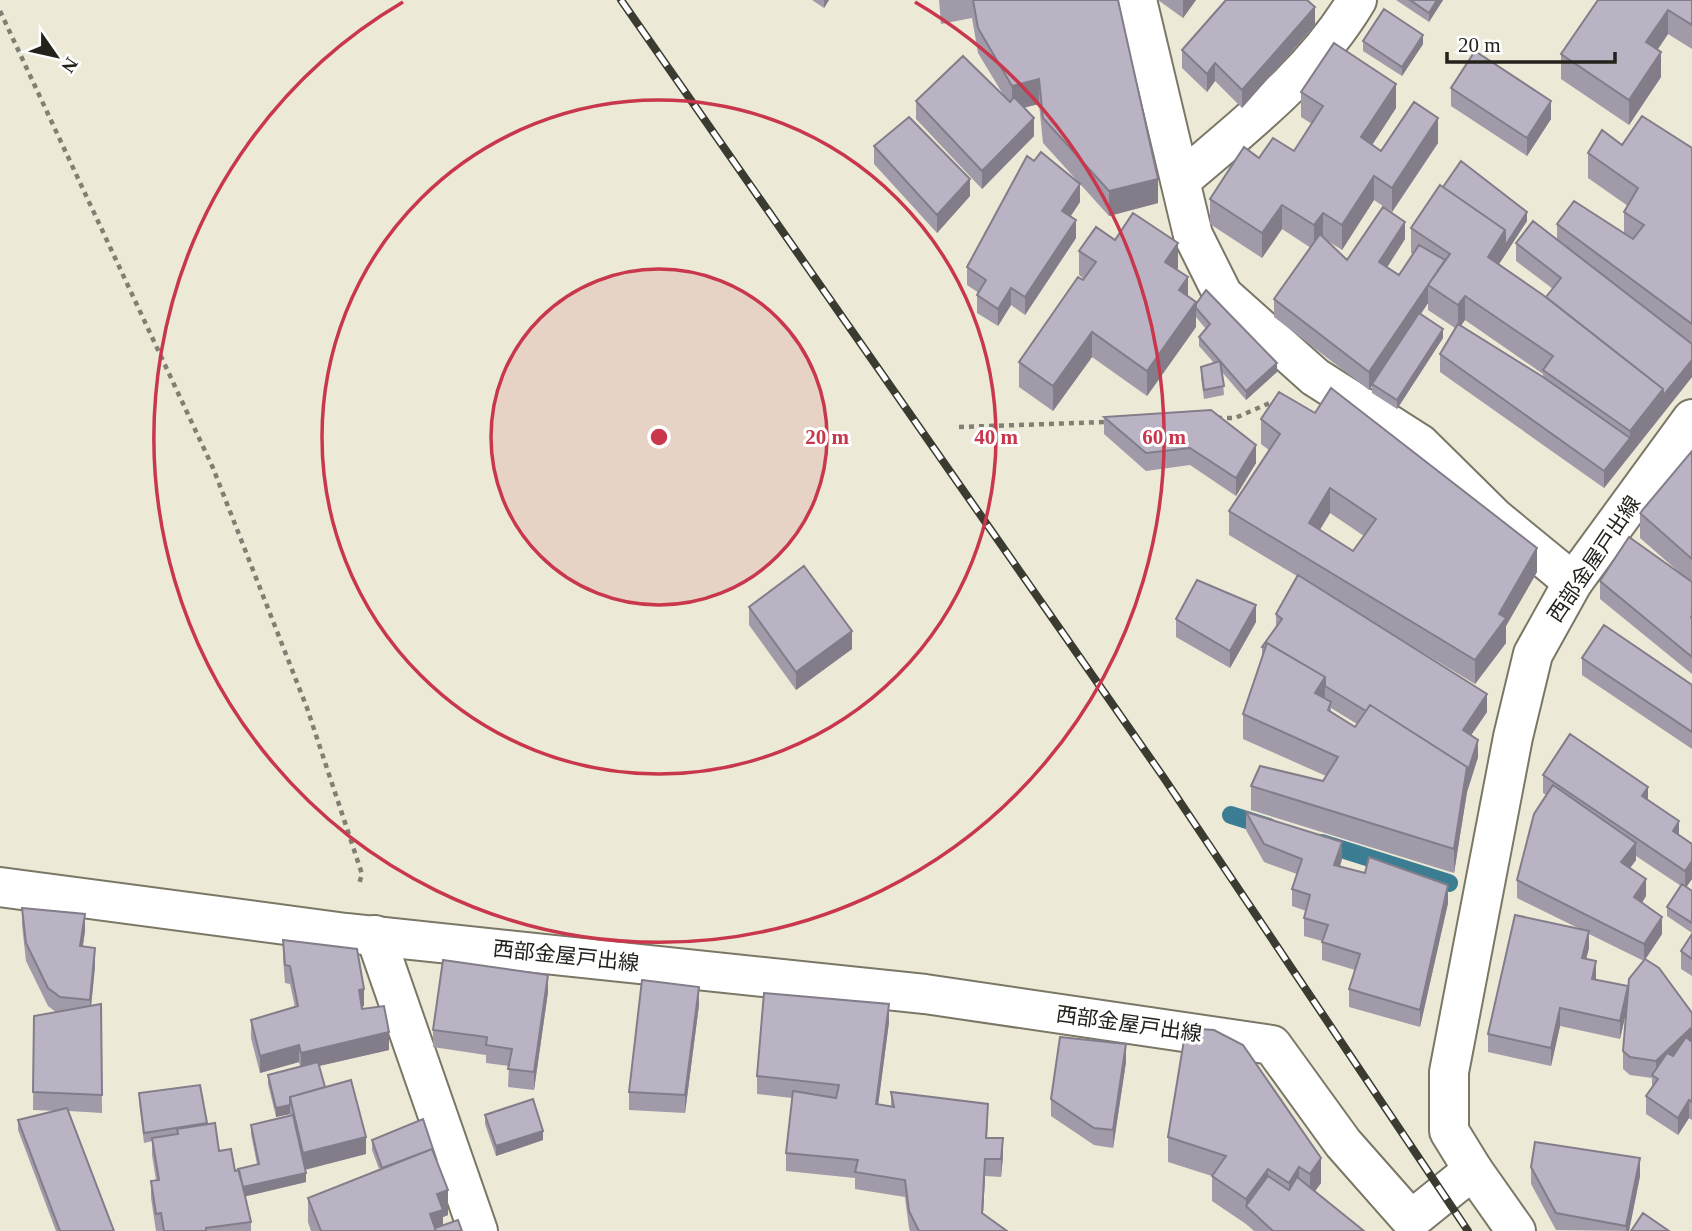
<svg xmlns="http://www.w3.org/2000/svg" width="1692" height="1231" font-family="'Times New Roman','Noto Sans JP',serif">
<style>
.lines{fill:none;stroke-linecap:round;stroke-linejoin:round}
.stream{stroke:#3b7e94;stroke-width:18}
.minor-casing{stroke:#7a7766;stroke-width:42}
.major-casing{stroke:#7a7766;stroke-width:42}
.path{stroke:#817f73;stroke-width:4.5;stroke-dasharray:5 5;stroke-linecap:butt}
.minor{stroke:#fff;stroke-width:38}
.major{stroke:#fff;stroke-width:38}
.rail-casing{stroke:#3c3b32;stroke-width:8}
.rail{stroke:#fff;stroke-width:5;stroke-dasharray:16;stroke-linecap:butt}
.wall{fill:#a09aa9;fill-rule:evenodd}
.shaded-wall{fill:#827d89}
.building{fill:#bab3c4;stroke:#827d89;stroke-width:2;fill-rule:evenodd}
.ring{fill:none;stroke:#c8374c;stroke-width:3.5}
.labels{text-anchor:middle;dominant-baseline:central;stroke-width:6;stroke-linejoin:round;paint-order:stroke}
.street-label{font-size:21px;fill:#23221b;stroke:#fff}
.centre{fill:#c8374c;stroke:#fff;stroke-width:3.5}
.ring-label{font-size:21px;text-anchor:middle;font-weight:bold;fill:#c8374c;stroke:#fff;stroke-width:6;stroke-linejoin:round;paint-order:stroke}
</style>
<rect width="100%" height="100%" fill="#ece9d6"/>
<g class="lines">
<!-- stream -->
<path class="stream" d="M1231 815 1269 827
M1322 843 1449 883"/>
<!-- minor casing -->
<g class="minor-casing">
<path id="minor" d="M1137 0 1193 235 1223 295 1315 377 1420 444 1495 518 1573 582
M1180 181C1244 126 1313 74 1357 0
M375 935 478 1231
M1473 1170 1516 1231"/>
</g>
<!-- major casing -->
<g class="major-casing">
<path id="major" d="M0 887 346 933 925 994 1272 1045 1343 1143 1411 1220 1473 1170 1449 1131V1072L1513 737 1533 654 1573 582 1692 419"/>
</g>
<!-- path -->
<path class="path" d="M0 11 213 468 307 708 362 874 359 884
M1217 418H1235L1272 402
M959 427 1107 422"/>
<!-- minor -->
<use href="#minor" class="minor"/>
<!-- major -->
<use href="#major" class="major"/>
<!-- rail casing -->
<g class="rail-casing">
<path id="rail" d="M621 0 1164 778 1468 1231"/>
</g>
<!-- rail -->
<use href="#rail" class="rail"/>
</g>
<!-- wall -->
<path class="wall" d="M812 0H829L824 8Z
M939 0H1118L1158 203 1109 216 1043 143 1039 104 1024 108 1034 136 982 189 916 119V101L1004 96 978 53 972 18 941 24Z
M1158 0H1196L1183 18Z
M1225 0H1307L1315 25 1242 108 1215 81 1207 92 1182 68V50Z
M1396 0H1443L1429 22Z
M1692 0V49L1668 34 1657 50 1661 77 1629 125 1561 79V54Z
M1363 41 1423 44 1402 76 1363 51Z
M1451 88 1551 119 1527 156 1451 106Z
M1301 92 1396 108 1372 145 1381 151 1438 143 1392 212 1374 200 1342 250 1325 239 1347 260 1405 239 1387 267 1399 275 1413 254 1411 253V228L1443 187 1527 221 1499 264 1546 297 1553 289 1516 261V243L1557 239V224L1624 233V212L1628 206 1588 178V153L1622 145 1692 148V377L1604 488 1440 372V354L1455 328 1428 310V303L1421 314 1443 338 1397 409 1372 393V386L1369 390 1274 317V299L1311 248 1282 229 1262 258 1210 224V199L1259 158 1294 151 1312 124 1301 117ZM1465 320 1543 374V377L1461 325Z
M874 146 970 196 937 233 874 164Z
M1080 202 1071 216 1076 238 1025 315 1011 305 998 326 977 313V295L979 293 967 285V267Z
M1115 240 1178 268 1177 269 1188 296 1196 304 1277 372 1246 400 1222 372 1224 395 1204 399 1201 377V367L1214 363 1199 346V337L1206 329 1196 317V327L1147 396 1092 357 1053 411 1019 387V362L1084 279 1079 275V251Z
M1104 417 1256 463 1236 496 1190 465 1146 471 1104 434Z
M1261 419 1537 572 1506 626V643L1475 684 1367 619 1487 712 1471 735 1478 757 1467 792 1454 873 1251 810V786L1323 781 1326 776 1243 739V714L1262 657V647L1276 627V614L1297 576 1229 535V511L1269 450 1261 444ZM1330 513 1364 536 1353 551 1320 530ZM1331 708 1357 724 1355 727 1331 712Z
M1692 451V674L1600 599V581L1687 579 1640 538V513Z
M749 607 852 649 796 690 749 625Z
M1176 619 1256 622 1230 668 1176 637Z
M1582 658 1692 685V749L1582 675Z
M1543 775 1648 800 1679 836 1692 844V879L1686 887 1692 891V933L1667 916V907L1681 886 1636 856V860L1630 868 1646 896 1642 903 1662 934 1645 960 1692 1013V1120L1689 1118 1678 1135 1646 1114V1096L1652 1087V1078L1630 1075 1623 1069V1051L1627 1008 1620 1039 1560 1026 1551 1066 1488 1052V1034L1578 928 1517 898V880L1546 795 1543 793ZM1589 934 1644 961 1628 997 1596 979 1586 959 1589 948Z
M1246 812 1342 859 1340 867 1448 903 1420 1027 1349 1007V989L1355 970 1322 960V941L1304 936V918L1306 911 1292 906V889L1297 874 1264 862 1246 830Z
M22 908 85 931 83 946 95 966 91 1006 101 1004 102 1113 69 1111 114 1231H56L18 1130V1120L57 1111 33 1110 34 1016 56 1012 48 1006 26 961 22 925Z
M1692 934V976L1681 969V951Z
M283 940 364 1006 362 1007V1009L389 1050 319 1066 325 1087 366 1154 305 1170 306 1182 245 1196 251 1222V1231H156L151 1198V1181L156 1180 152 1155V1141L144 1143 139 1102V1093L207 1124 219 1151 235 1171 257 1164 251 1134V1125L291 1116 290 1114 276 1117 268 1084V1075L300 1067 299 1062 260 1073 251 1038V1020L295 1007 290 984 285 983 283 958Z
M548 992 534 1090 508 1087 509 1066 486 1063V1055L433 1047V1030Z
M699 1005 685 1113 629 1110V1092Z
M889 1022 878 1104 891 1107V1092L988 1122 987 1138 1003 1156 1001 1177 985 1176 983 1214 1007 1231H910L909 1228 905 1197 855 1189V1178L786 1171V1153L792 1098 757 1094V1076Z
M1186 1028 1321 1183 1315 1191 1364 1231H1254L1246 1224 1212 1201V1176L1168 1162V1137Z
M1126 1062 1113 1148 1094 1145 1051 1116V1099Z
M485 1115 543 1140 496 1156 485 1124Z
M372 1140 448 1215 443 1217V1225L462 1231H311L308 1222V1198L379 1169 372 1150Z
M1531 1167 1640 1176 1629 1231 1556 1230 1531 1184Z"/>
<!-- shaded-wall -->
<path class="shaded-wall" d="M824 0H829L824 8Z
M1183 0H1196L1183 18Z
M1437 0H1443L1429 22V13Z
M1315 7V25L1242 108V90Z
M1668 10V34L1646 67V42Z
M1423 35V44L1402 76V67Z
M1661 52V77L1629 125V100Z
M1215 63V81L1207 92V74Z
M1039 79V104L1012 110V86Z
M1396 84V108L1361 162V137Z
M1551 101V119L1527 156V138Z
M1034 118V136L982 189V171Z
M1438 118V143L1392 212V188Z
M1374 176V200L1342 250V225Z
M970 179V196L937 233V215Z
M1158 179V203L1109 216V191Z
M1080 184V202L1062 228V211Z
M1282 205V229L1262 258V233Z
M1527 212V221L1488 281V257L1505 230Z
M1323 213V238L1314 249V225Z
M1076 220V238L1025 315V297Z
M1405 222V239L1379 280V262Z
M1178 243V268L1165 286V262Z
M1188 277V301L1179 290Z
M1428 285V303L1373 384H1372V386L1369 390V372Z
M1011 288V305L998 326V309Z
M1465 296V320L1458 330V305Z
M1196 302V327L1147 396V371Z
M1443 329V338L1397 409V400Z
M1092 332V357L1053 411V386Z
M1692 360V377L1604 488V471L1630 438V431L1663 389Z
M1277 363V372L1246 400V391Z
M1256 445V463L1236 496V478Z
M1330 488V513L1309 547V523Z
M1537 548V572L1506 626V643L1475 684V660L1499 614Z
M1256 605V622L1230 668V651Z
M852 631V649L796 690V672Z
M1325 677V701L1315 693Z
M1487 694V712L1463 747V730Z
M1478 740V757L1467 792 1454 873V849L1467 767Z
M1648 787V804L1642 796Z
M1679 821V839L1673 831Z
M1342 842V859L1334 883V865Z
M1636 843V860L1621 880V862Z
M1692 861V879L1685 889V871Z
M1646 879V896L1634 915V897Z
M1448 885V903L1420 1027V1010Z
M85 914V931L80 963V946Z
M1662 917V934L1644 961V944Z
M1589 931V948L1582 975V958Z
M95 948V966L90 1017V1000Z
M1596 961V979L1592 996V979Z
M548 975V992L534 1090V1072Z
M1628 986V1004L1620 1039V1021Z
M699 987V1005L685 1113V1095Z
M364 989V1006L359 1008V990Z
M889 1004V1022L876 1122V1104Z
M1560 1008V1026L1551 1066V1048Z
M1692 1027V1044L1656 1078V1061Z
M389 1032V1050L301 1070V1053Z
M1126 1044V1062L1113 1148V1130Z
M299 1045V1062L260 1073V1056Z
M1689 1100V1118L1678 1135V1118Z
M290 1105V1114L276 1117V1108Z
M543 1131V1140L496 1156V1146Z
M366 1137V1154L303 1170V1153Z
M1003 1138V1156L1001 1177V1159Z
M1321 1158V1183L1310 1198V1174Z
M1640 1158V1176L1629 1231H1626V1226Z
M985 1159V1176L982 1231V1213Z
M1299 1167V1192L1289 1208V1183Z
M1268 1169V1194L1246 1206V1224V1199Z
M306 1173V1182L243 1197V1187Z
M448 1190V1215L443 1217V1231H431L430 1214 437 1194Z"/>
<!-- building -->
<path class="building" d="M973 0H1118L1158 179 1109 191 1043 118 1039 79 1012 86 978 28Z
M1226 0H1307L1315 7 1242 90 1215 63 1207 74 1182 50Z
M1410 0H1437L1429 13Z
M1598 0H1692V25L1668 10 1646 42 1661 52 1629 100 1561 54Z
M1384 9 1423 35 1402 67 1363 41Z
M1334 43 1396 84 1361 137 1381 151 1414 102 1438 118 1392 188 1374 176 1342 225 1323 213 1314 225 1282 205 1262 233 1210 199 1244 147 1259 158 1273 138 1294 151 1323 106 1301 92Z
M1475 51 1551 101 1527 138 1451 88Z
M963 56 1010 102 1014 97 1034 118 982 171 916 101Z
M1642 116 1692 148V324L1557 224 1574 201 1633 239 1644 225 1624 212 1638 188 1588 153 1602 130 1622 145Z
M909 117 970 179 937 215 874 146Z
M1041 152 1080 184 1062 211 1076 220 1025 297 1011 288 998 309 977 295 986 280 967 267 1027 156 1034 161Z
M1461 161 1527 212 1505 246V230L1443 187Z
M1440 185 1505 230 1488 257 1543 295 1663 389 1630 431 1543 370 1553 356 1465 296 1458 305 1428 285 1450 254 1411 228Z
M1383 207 1405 222 1379 262 1399 275 1419 245 1445 260 1369 372 1274 299 1320 234 1347 260Z
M1133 213 1178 243 1165 262 1188 277 1179 290 1196 302 1147 371 1092 332 1053 386 1019 362 1078 277 1083 280 1096 262 1079 251 1096 227 1115 240Z
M1533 221 1692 344V360L1663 396V389L1546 297 1561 278 1516 243Z
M1206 290 1277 363 1246 391 1199 337 1210 324 1196 308V304Z
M1419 313 1443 329 1397 400 1372 384Z
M1458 324 1543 377 1630 438 1604 471 1440 354Z
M1220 361 1224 386 1204 390 1201 367Z
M1331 388 1537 548 1499 614 1506 618 1475 660 1229 511 1280 434 1261 419 1279 392 1315 413ZM1330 488 1376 519 1353 551 1309 523Z
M1211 410 1256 445 1236 478 1190 448 1146 453 1104 417Z
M1692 451V559L1640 513Z
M1629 537 1692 582V615L1691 617 1692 618V657L1600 581Z
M804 566 852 631 796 672 749 607Z
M1298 575 1487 694 1463 730 1478 740 1467 774V767L1370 705 1366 711 1325 686V677L1267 643 1265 648 1262 647 1282 619 1276 614Z
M1197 580 1256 605 1230 651 1176 619Z
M1604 625 1692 685V732L1582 658Z
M1267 643 1325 677 1315 693 1331 702 1328 710 1355 727 1370 705 1467 767 1454 849 1251 786 1260 766 1323 781 1338 757 1243 714Z
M1570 734 1648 787 1642 796 1679 821 1673 831 1692 844V861L1685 871 1543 775Z
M1553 785 1636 843 1621 862 1646 879 1634 897 1662 917 1644 944 1517 880 1534 814Z
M1246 812 1342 842 1334 865 1365 873 1369 857 1448 885 1420 1010 1349 989 1360 954 1322 942 1328 925 1304 918 1310 895 1292 889 1302 859 1264 844Z
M1682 884 1692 891V923L1667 907Z
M22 908 85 914 80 946 95 948 90 1000 60 997 48 988 26 943Z
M1515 915 1589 931 1582 958 1596 961 1592 979 1628 986 1620 1021 1560 1008 1551 1048 1488 1034Z
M1692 934V959L1681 951Z
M283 940 357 949 364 989 359 990 362 1009 384 1006 389 1032 301 1053 299 1045 260 1056 251 1020 298 1006 290 966 285 965Z
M1645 959 1659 968 1692 1013V1027L1656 1061 1630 1057 1623 1051 1629 979Z
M443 960 548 975 534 1072 508 1069 512 1049 486 1045 487 1037 433 1030Z
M642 980 699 987 685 1095 629 1092Z
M764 993 889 1004 876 1104 894 1107 891 1092 988 1104 986 1138H1003L1001 1159H985L982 1213 1007 1231H919L909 1211 905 1180 855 1172 858 1160 786 1153 793 1091 836 1098 839 1085 757 1076Z
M101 1004 102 1095 33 1092 34 1016Z
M1186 1028 1214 1030 1243 1045 1321 1158 1310 1174 1299 1167 1289 1183 1268 1169 1246 1199 1212 1176 1226 1156 1168 1137Z
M1060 1037 1126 1044 1113 1130 1094 1128 1051 1099Z
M1686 1037 1692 1042V1102L1689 1100 1678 1118 1646 1096 1658 1079 1652 1075 1667 1053 1673 1056Z
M318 1062 325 1087 290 1097V1105L276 1108 268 1075Z
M351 1080 366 1137 303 1153 290 1097Z
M200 1085 207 1123 144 1133 139 1093Z
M533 1099 543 1131 496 1146 485 1115Z
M67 1108 114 1231H60L18 1120Z
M293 1115 306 1173 243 1187 238 1169 259 1164 251 1125Z
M423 1119 437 1161 432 1149 382 1168 372 1140Z
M215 1123 219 1151 231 1149 235 1171 239 1170 251 1222 206 1228V1231H164L161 1213 156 1214 151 1181 159 1180 152 1138 178 1134 177 1129Z
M1535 1142 1640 1158 1626 1226 1556 1213 1531 1167Z
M432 1149 448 1190 437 1194 443 1210 430 1214 436 1231H321L308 1198Z
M1268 1176 1289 1190 1297 1177 1364 1231H1273L1246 1206Z
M1643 1213 1669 1231H1631Z
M458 1220 462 1231H436L435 1228Z"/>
<!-- distance rings -->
<circle cx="659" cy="437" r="168" fill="#c8374c" fill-opacity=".12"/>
<g class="ring">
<circle cx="659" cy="437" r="168"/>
<circle cx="659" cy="437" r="337"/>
<path d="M915 2A505 505 0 1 1 403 2"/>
</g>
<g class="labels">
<!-- street labels -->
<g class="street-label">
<text transform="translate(1594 559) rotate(-56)">西部金屋戸出線</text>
<text transform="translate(566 956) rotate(6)">西部金屋戸出線</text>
<text transform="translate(1129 1024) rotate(8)">西部金屋戸出線</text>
</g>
</g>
<circle cx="659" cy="437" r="10" class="centre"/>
<g class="ring-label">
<text x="827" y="444">20 m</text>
<text x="996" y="444">40 m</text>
<text x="1164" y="444">60 m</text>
</g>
<!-- north arrow -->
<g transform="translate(56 56) rotate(124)" stroke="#ffffff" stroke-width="5" paint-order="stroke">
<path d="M0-5L12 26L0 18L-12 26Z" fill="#23221b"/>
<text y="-10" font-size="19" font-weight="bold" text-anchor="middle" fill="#23221b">N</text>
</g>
<!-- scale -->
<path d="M1447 52v10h168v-10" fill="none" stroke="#23221b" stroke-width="3.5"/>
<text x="1458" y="52" font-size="21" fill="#23221b" stroke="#ffffff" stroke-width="5" paint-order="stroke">20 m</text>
</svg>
